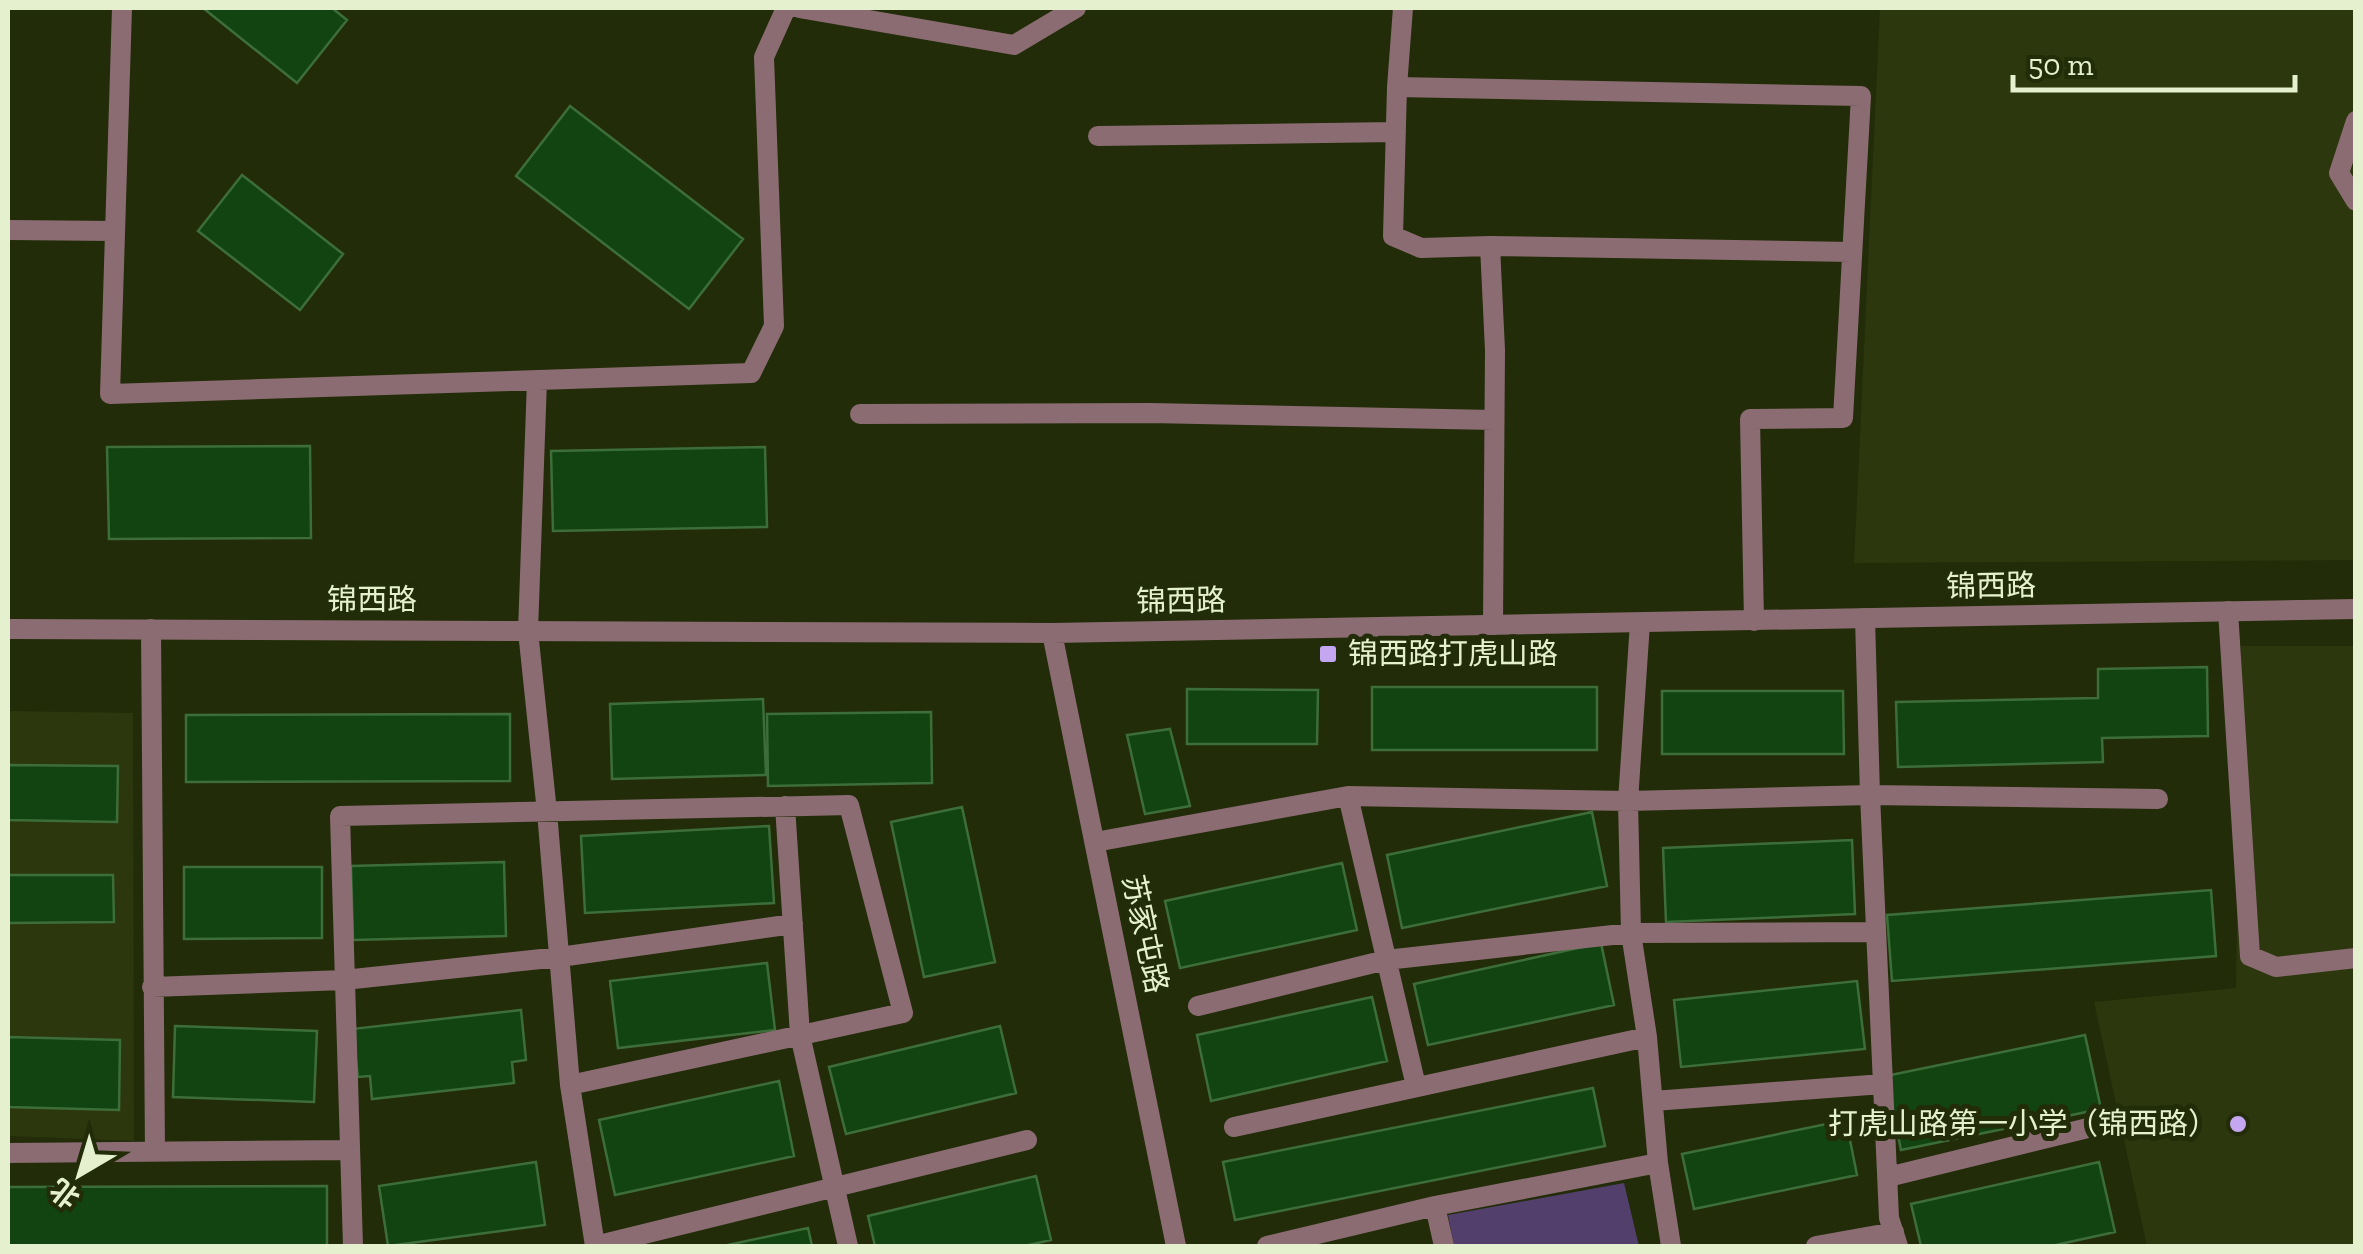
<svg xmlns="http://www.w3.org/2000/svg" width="2363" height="1254" font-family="'Zilla Slab','Noto Sans SC',serif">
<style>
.built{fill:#2c370d}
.green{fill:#523f6c}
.building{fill:#141;stroke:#3d6e3a;stroke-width:2.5}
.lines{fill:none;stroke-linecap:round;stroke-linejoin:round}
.service{stroke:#8b6c73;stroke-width:20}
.minor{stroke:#8b6c73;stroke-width:20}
.poi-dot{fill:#c5a6f0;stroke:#222c08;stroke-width:4}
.labels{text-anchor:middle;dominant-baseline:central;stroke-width:10;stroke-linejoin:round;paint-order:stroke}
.street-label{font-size:30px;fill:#e5f1ce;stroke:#222c08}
.poi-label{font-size:30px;fill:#e5f1ce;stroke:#222c08;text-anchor:start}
</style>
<rect width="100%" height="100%" fill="#222c08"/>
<!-- built -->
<path class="built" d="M1880 8H2355V560L1854 563Z
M2241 646H2355V1246H2147L2094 1002 2236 988Z
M8 711 133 713 134 1141 8 1136Z"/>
<!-- green -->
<path class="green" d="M1624 1183 1639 1246H1454L1448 1215Z"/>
<!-- building -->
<path class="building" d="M203 8H332L347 20 297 83Z
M570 106 743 239 689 309 516 176Z
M242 175 343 254 300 310 198 231Z
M310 446 311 538 109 539 107 447Z
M765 447 767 527 553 531 551 451Z
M2207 667 2208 736 2102 738 2103 762 1898 767 1896 702 2098 698V669Z
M1372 687H1597V750H1372Z
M1187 689 1318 690 1317 744H1187Z
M1662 691H1843L1844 754H1662Z
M763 699 766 775 612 779 610 704Z
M931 712 932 783 768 786 767 714Z
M510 714V781L186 782V715Z
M1170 729 1190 806 1145 814 1127 735Z
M8 765 118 766 117 822 8 820Z
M962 807 995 962 924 977 891 822Z
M1592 812 1607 886 1402 928 1387 855Z
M769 826 774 903 585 913 581 836Z
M1852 840 1855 914 1666 922 1663 848Z
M504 862 506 936 353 940 351 866Z
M1342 863 1357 930 1180 968 1165 901Z
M184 867H322V938L184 939Z
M8 875H113L114 922 8 923Z
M2211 890 2216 956 1892 981 1887 915Z
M1601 943 1614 1005 1428 1045 1414 984Z
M767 963 775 1030 618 1048 610 981Z
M1857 981 1865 1049 1681 1067 1674 1000Z
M1372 997 1387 1061 1211 1101 1197 1035Z
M521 1010 526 1060 512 1062 514 1083 372 1099 370 1076 358 1077 352 1029Z
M175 1026 317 1031 314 1102 173 1097Z
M1000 1026 1016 1093 846 1134 829 1067Z
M2085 1035 2101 1109 1901 1150 1886 1076Z
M8 1037 120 1040 119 1110 8 1107Z
M779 1081 794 1156 615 1195 599 1120Z
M1593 1088 1605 1146 1235 1220 1223 1162Z
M1846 1120 1857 1175 1694 1209 1682 1154Z
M536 1162 545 1225 388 1246 379 1186Z
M2099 1162 2115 1232 2051 1246H1921L1911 1204Z
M1036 1176 1051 1240 1024 1246H875L868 1216Z
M327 1186V1246H8V1187Z
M808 1228 812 1246H723Z"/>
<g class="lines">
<!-- service -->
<path class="service" d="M122 8 110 394 751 373 774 326 764 57 786 8
M799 8 1014 45 1076 8
M1403 8 1397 87 1393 236 1421 248 1490 246 1495 350 1493 625
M1397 87 1861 96 1843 418 1750 419 1754 621
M2356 121 2339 173 2356 201
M1098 136 1396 132
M8 230 115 231
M1490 246 1852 252
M537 380 528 631 547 812 570 1085 595 1246
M860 414 1150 413 1494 420
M2228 611 2250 956 2276 967 2356 958
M1865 618 1870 795 1889 1218 1898 1246
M1640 623 1628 801 1631 933 1647 1037 1658 1163 1671 1246
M151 629 155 1152
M1348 796 1416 1086
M785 806 800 1035 848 1246
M1095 842 1348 796 1628 801 1870 795 2158 799
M152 987 344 980 560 957 793 924
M1198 1006 1386 960 1631 933 1876 932
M1653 1101 1883 1084
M1234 1127 1647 1037
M8 1153 350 1150
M1888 1177 2096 1126
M1435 1206 1444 1246
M353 1246 340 816 849 805 903 1013 570 1085
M595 1246 1027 1140
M1267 1246 1435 1206 1658 1163
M1816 1246 1894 1232"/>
<!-- minor -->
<path class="minor" d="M8 629 1052 633 2356 609
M1052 633 1176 1246"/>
</g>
<!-- markers -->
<g class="poi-dot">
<rect x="1318" y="644" width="20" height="20" rx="5"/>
<circle cx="2238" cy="1124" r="10"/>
</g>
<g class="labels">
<!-- street labels -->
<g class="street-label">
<text transform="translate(1991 586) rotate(-1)">锦西路</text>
<text x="372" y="600">锦西路</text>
<text transform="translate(1181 601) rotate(-1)">锦西路</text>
<text transform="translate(1145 934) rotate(78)">苏家屯路</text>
</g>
<!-- poi labels -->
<g class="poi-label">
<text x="1348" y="654">锦西路打虎山路</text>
<text x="2218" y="1124" text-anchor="end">打虎山路第一小学（锦西路）</text>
</g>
</g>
<!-- border -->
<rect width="2363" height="1254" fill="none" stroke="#e5f1ce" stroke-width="20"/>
<!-- north arrow -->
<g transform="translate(80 1174) rotate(218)" stroke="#222c08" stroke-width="8" paint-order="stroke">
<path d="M0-8L18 38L0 25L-18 38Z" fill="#e5f1ce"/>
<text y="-15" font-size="28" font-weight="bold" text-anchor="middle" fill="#e5f1ce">北</text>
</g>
<!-- scale -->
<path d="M2013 75v15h282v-15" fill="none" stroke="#e5f1ce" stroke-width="5"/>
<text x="2028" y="75" font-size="30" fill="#e5f1ce" stroke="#222c08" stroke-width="8" paint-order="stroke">50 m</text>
</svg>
